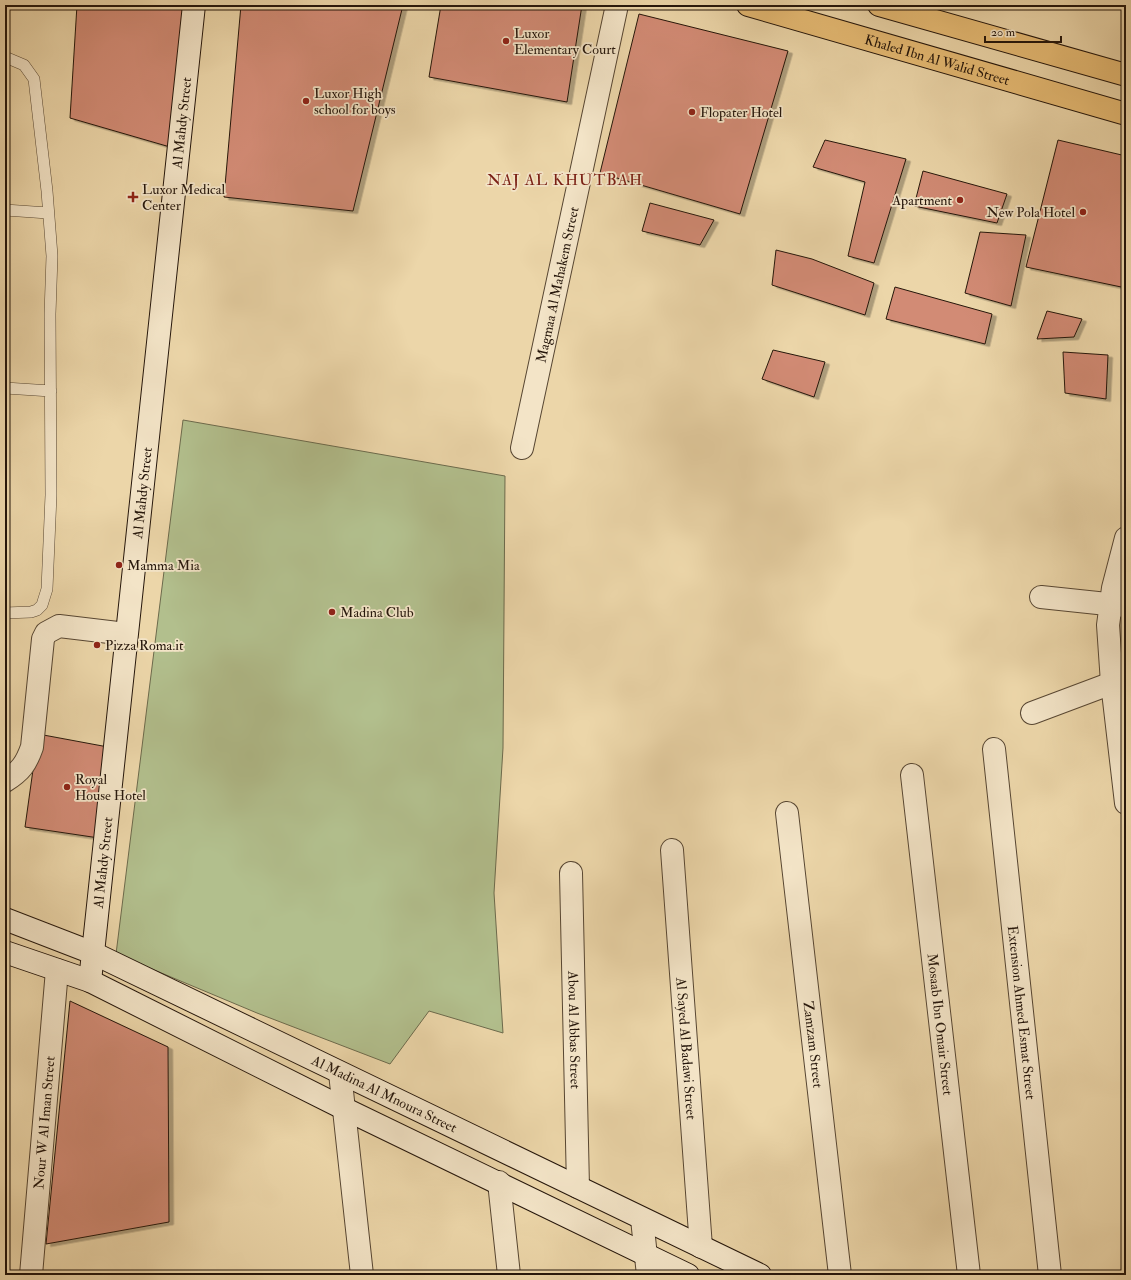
<svg xmlns="http://www.w3.org/2000/svg" width="1131" height="1280" font-family="'IM FELL Double Pica',serif">
<style>
.green{fill:#b2bf8d;stroke:#6c6a4c}
.building{fill:#d28b74;stroke:#25160b;filter:url(#shadow)}
.lines{fill:none;stroke-linecap:round;stroke-linejoin:round}
.lane-casing{stroke:#574632;stroke-width:12}
.street-casing{stroke:#574632;stroke-width:24}
.secondary-casing{stroke:#25160b;stroke-width:24}
.primary-casing{stroke:#25160b;stroke-width:24}
.lane{stroke:#f3e4c7;stroke-width:11}
.street{stroke:#f3e4c7;stroke-width:22}
.secondary{stroke:#f3e4c7;stroke-width:22}
.primary{stroke:#e6bb74;stroke-width:22}
.poi-dot{fill:#8f2418;stroke:#f3e4c7;stroke-width:1.5}
.labels{text-anchor:middle;dominant-baseline:central;stroke-width:3.5;stroke-linejoin:round;paint-order:stroke}
.poi-label{font-size:14px;fill:#25160b;stroke:#f3e4c7;text-anchor:start}
.street-label{font-size:14px;fill:#25160b;stroke:#f3e4c7}
.quarter-label{font-size:16px;letter-spacing:1px;fill:#7a1f14;stroke:#f3e4c7}
</style>
<defs>
<filter id="shadow"><feDropShadow dx="4.5" dy="2.5" stdDeviation="0" flood-color="#0004"/></filter>
</defs>
<rect width="100%" height="100%" fill="#ecd6a9"/>
<filter id="stains"><feTurbulence type="fractalNoise" baseFrequency=".005" numOctaves="4"/><feColorMatrix values="0 0 0 0 .2 0 0 0 0 .09 0 0 0 0 .02 0 0 0 .5 -.17"/></filter>
<radialGradient id="worn" r=".72"><stop offset=".6" stop-color="#630" stop-opacity="0"/><stop offset="1" stop-color="#630" stop-opacity=".3"/></radialGradient>
<!-- green -->
<path class="green" d="M183 420 505 476 503 748 494 893 503 1033 429 1011 390 1064 257 1013 116 954Z"/>
<!-- building -->
<path class="building" d="M77 5H184L170 147 70 118Z
M241 5H403L353 211 224 197Z
M441 5H582L567 102 429 77Z
M639 14 788 51 740 214 600 173Z
M825 140 906 159 874 263 848 256 865 182 813 167Z
M1058 140 1126 156V288L1026 267Z
M923 171 1007 194 997 223 914 206Z
M650 203 714 220 700 245 642 231Z
M980 232 1026 235 1011 306 965 293Z
M776 250 812 259 874 283 865 315 772 285Z
M895 287 992 314 985 344 886 319Z
M1047 311 1082 319 1074 337 1037 339Z
M773 350 825 362 814 397 762 379Z
M1063 352 1108 355 1106 399 1065 393Z
M38 734 108 747 99 838 25 827Z
M70 1001 168 1047 169 1222 46 1244Z"/>
<g class="lines">
<!-- lane casing -->
<g class="lane-casing">
<path id="lane" d="M5 57 24 65 34 79 47 191 52 256 50 314 51 495 47 589 42 605 37 610 31 612 5 613
M5 210 48 213
M5 388 51 391"/>
</g>
<!-- street casing -->
<g class="street-casing">
<g id="street">
<path id="s1" d="M522 448 617 5"/>
<path d="M1126 538 1113 588 1108 625 1112 683 1126 803"/>
<path d="M1041 597 1126 606"/>
<path d="M1032 713 1112 683"/>
<path id="s2" d="M994 749 1050 1275"/>
<path id="s3" d="M912 775 969 1275"/>
<path d="M5 781C21 771 26 764 32 747L43 639 46 633 59 626 126 634"/>
<path id="s4" d="M787 813 840 1275"/>
<path id="s5" d="M672 850 701 1247"/>
<path id="s6" d="M571 873 578 1187"/>
<path d="M340 1073 362 1275"/>
<path d="M499 1182 509 1275"/>
<path d="M642 1219 648 1275"/>
<path id="s7" d="M31 1275 57 970"/>
</g>
</g>
<!-- secondary casing -->
<g class="secondary-casing">
<g id="secondary">
<path id="s8" d="M5 919 93 953 760 1275"/>
<path d="M5 952 90 981 343 1108 688 1275"/>
<path id="s9" d="M90 981 194 5"/>
</g>
</g>
<!-- primary casing -->
<g class="primary-casing">
<g id="primary">
<path id="s10" d="M748 5 1126 114"/>
<path d="M879 5 1126 75"/>
</g>
</g>
<!-- lane -->
<use href="#lane" class="lane"/>
<!-- street -->
<use href="#street" class="street"/>
<!-- secondary -->
<use href="#secondary" class="secondary"/>
<!-- primary -->
<use href="#primary" class="primary"/>
</g>
<!-- markers -->
<g class="poi-dot">
<circle cx="506" cy="41" r="4"/>
<circle cx="306" cy="101" r="4"/>
<circle cx="692" cy="112" r="4"/>
<path d="M131 191h4v4h4v4h-4v4h-4v-4h-4v-4h4z"/>
<circle cx="960" cy="200" r="4"/>
<circle cx="1083" cy="212" r="4"/>
<circle cx="119" cy="565" r="4"/>
<circle cx="332" cy="612" r="4"/>
<circle cx="97" cy="645" r="4"/>
<circle cx="67" cy="787" r="4"/>
</g>
<g class="labels">
<!-- poi labels -->
<g class="poi-label">
<text x="514" y="33">Luxor<tspan x="514" dy="16">Elementary Court</tspan></text>
<text x="314" y="93">Luxor High<tspan x="314" dy="16">school for boys</tspan></text>
<text x="700" y="112">Flopater Hotel</text>
<text x="142" y="189">Luxor Medical<tspan x="142" dy="16">Center</tspan></text>
<text x="952" y="200" text-anchor="end">Apartment</text>
<text x="1075" y="212" text-anchor="end">New Pola Hotel</text>
<text x="127" y="565">Mamma Mia</text>
<text x="340" y="612">Madina Club</text>
<text x="105" y="645">Pizza Roma.it</text>
<text x="75" y="779">Royal<tspan x="75" dy="16">House Hotel</tspan></text>
</g>
<!-- street labels -->
<g class="street-label">
<text stroke="none"><textPath href="#s10" startOffset="197">Khaled Ibn Al Walid Street</textPath></text>
<text stroke="none"><textPath href="#s9" startOffset="863">Al Mahdy Street</textPath></text>
<text stroke="none"><textPath href="#s1" startOffset="167">Magmaa Al Mahakem Street</textPath></text>
<text stroke="none"><textPath href="#s9" startOffset="491">Al Mahdy Street</textPath></text>
<text stroke="none"><textPath href="#s9" startOffset="119">Al Mahdy Street</textPath></text>
<text stroke="none"><textPath href="#s2" startOffset="265">Extension Ahmed Esmat Street</textPath></text>
<text stroke="none"><textPath href="#s3" startOffset="251">Mosaab Ibn Omair Street</textPath></text>
<text stroke="none"><textPath href="#s6" startOffset="157">Abou Al Abbas Street</textPath></text>
<text stroke="none"><textPath href="#s4" startOffset="233">Zamzam Street</textPath></text>
<text stroke="none"><textPath href="#s5" startOffset="199">Al Sayed Al Badawi Street</textPath></text>
<text stroke="none"><textPath href="#s8" startOffset="418">Al Madina Al Mnoura Street</textPath></text>
<text stroke="none"><textPath href="#s7" startOffset="153">Nour W Al Iman Street</textPath></text>
</g>
<!-- quarter labels -->
<g class="quarter-label">
<text x="565" y="180">NAJ AL KHUTBAH</text>
</g>
</g>
<!-- margin -->
<rect width="1131" height="1280" fill="none" stroke="#ecd6a9" stroke-width="20"/>
<rect x="6" y="6" width="1119" height="1268" fill="none" stroke="#25160b" stroke-width="2"/>
<rect x="10" y="10" width="1111" height="1260" fill="none" stroke="#25160b"/>
<!-- scale -->
<path d="M985 36v6h76v-6" fill="none" stroke="#25160b" stroke-width="2"/>
<text x="991" y="36" font-size="12" fill="#25160b" stroke="#f3e4c7" stroke-width="3" paint-order="stroke">20 m</text>
<rect width="100%" height="100%" filter="url(#stains)"/>
<rect width="100%" height="100%" fill="url(#worn)"/>
</svg>
